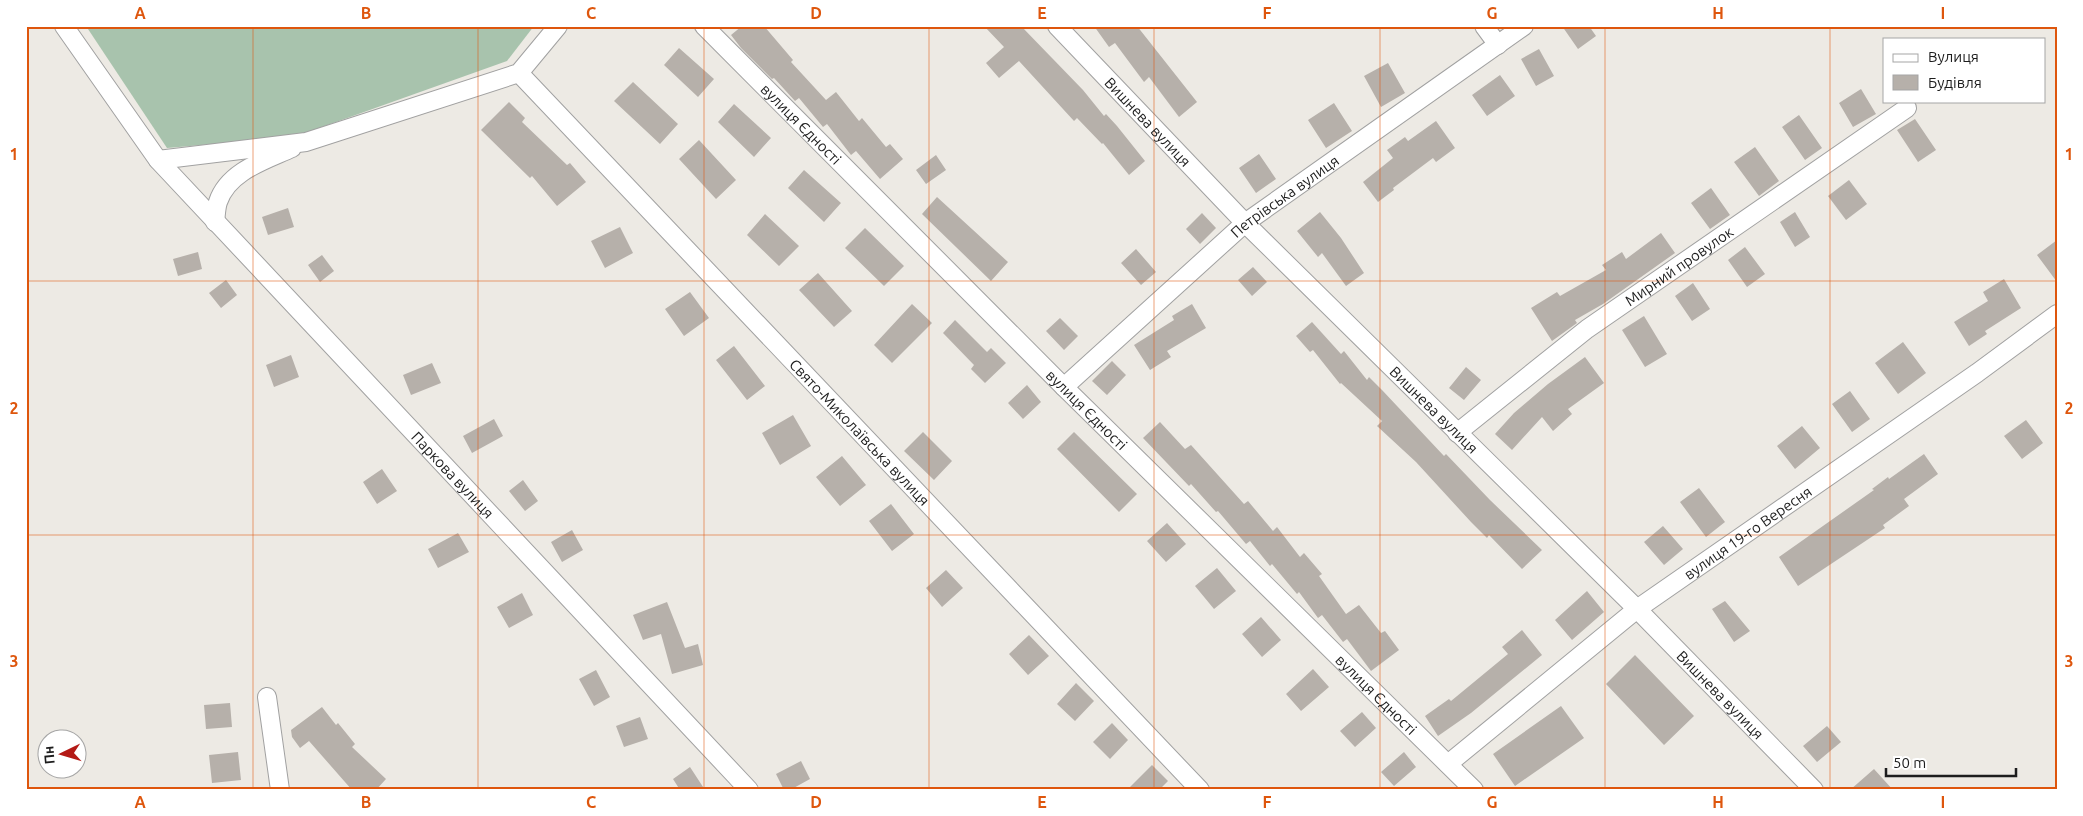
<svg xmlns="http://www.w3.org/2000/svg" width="2083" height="816" font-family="Ubuntu,sans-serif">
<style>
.cemetery{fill:#a8c3ad}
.building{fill:#b6b0aa}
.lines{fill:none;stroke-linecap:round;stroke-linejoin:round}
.minor-casing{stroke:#a1a1a1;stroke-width:20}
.minor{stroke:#fff;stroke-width:18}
.grid{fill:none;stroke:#de560d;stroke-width:1;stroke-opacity:0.55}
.labels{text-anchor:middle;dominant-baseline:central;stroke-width:4;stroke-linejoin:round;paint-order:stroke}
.street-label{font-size:15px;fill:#1d1d1d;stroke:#fff}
.neatline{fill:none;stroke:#de560d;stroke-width:2}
.grid-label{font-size:16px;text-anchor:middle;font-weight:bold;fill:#de560d}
</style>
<rect width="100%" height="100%" fill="#edeae4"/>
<!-- cemetery -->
<path class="cemetery" d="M86 26H534L507 61 294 137 167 148Z"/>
<!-- building -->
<path class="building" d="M742 26H764L793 60 791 62 826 100 836 92 859 121 862 118 886 147 890 144 903 159 880 179 856 151 851 155 827 124 823 127 799 98 795 101 774 78 772 79 741 48 731 35Z
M984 26H1021L1083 90 1104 116 1106 114 1117 126 1145 161 1129 175 1103 143 1102 144 1077 118 1074 121 1019 61 999 78 986 63 1004 47Z
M1094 26H1137L1197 102 1179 117 1149 77 1144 82 1115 43 1109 47Z
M1562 26H1589L1596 36 1578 49Z
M679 48 714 79 698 97 664 65Z
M1539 49 1554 76 1536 86 1521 59Z
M1388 63 1405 93 1381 107 1364 76Z
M1500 75 1515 96 1487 116 1472 95Z
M633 82 678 124 660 144 614 101Z
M1861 89 1876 114 1853 127 1839 103Z
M509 102 525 118 522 122 567 165 570 163 586 182 557 206 532 176 530 178 481 130Z
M1334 103 1352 131 1326 148 1308 120Z
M734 104 771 138 754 157 718 122Z
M1799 115 1822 148 1805 160 1782 127Z
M1915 119 1936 150 1918 162 1897 130Z
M1436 121 1455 148 1436 162 1433 158 1393 188 1394 190 1378 202 1363 182 1393 158 1387 150 1405 137 1408 141Z
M699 140 736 180 716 199 679 159Z
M1755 147 1779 181 1759 196 1734 162Z
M1259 154 1276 179 1256 193 1239 168Z
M936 155 946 170 926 184 916 170Z
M804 170 841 203 824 222 788 188Z
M1849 180 1867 204 1846 220 1828 196Z
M1711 188 1730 215 1710 229 1691 203Z
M937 197 1008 262 991 281 922 214Z
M288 208 294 227 268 235 262 217Z
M1320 212 1341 238 1364 273 1346 286 1322 253 1318 257 1297 231Z
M1795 212 1810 237 1795 247 1780 222Z
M1202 213 1216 228 1200 244 1186 229Z
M765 214 799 246 779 266 747 235Z
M620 227 633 253 605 268 591 241Z
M865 228 904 266 884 286 845 248Z
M1661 233 1675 253 1603 304 1575 320 1577 323 1552 341 1531 308 1557 292 1560 296 1606 270 1602 265 1622 252 1626 259Z
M2057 240V282L2037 255Z
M1745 247 1765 274 1747 287 1728 260Z
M1136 249 1156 272 1141 285 1121 263Z
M198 252 202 269 178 276 173 259Z
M322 255 334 271 320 282 308 265Z
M1253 267 1267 282 1252 296 1238 280Z
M818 273 852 311 834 327 799 290Z
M2004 279 2021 308 1985 331 1987 334 1969 346 1954 322 1988 301 1983 292Z
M226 280 237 295 221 308 209 293Z
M1693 283 1710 309 1692 321 1675 296Z
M690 292 709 318 684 336 665 309Z
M912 304 932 323 892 363 874 345Z
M1192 304 1206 328 1167 351 1171 357 1150 370 1134 345 1174 320 1172 316Z
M1644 316 1667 354 1645 367 1622 330Z
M1060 318 1078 336 1064 350 1046 331Z
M955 320 987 352 991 348 1006 363 985 383 971 369 974 365 943 333Z
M1312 322 1341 354 1344 351 1367 380 1369 377 1382 390 1444 456 1446 454 1490 500 1542 550 1522 569 1489 535 1487 538 1471 522 1416 462 1377 426 1382 421 1341 383 1340 384 1313 350 1310 352 1296 336Z
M1903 342 1926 373 1898 394 1875 363Z
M734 346 765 386 747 400 716 360Z
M291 355 299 377 274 387 266 365Z
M1585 357 1604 383 1568 409 1572 414 1553 431 1542 417 1512 450 1495 434 1514 413 1548 384Z
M1112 361 1126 375 1107 395 1092 381Z
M432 363 441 383 411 395 403 375Z
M1466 367 1481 380 1464 400 1449 388Z
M1027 385 1041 402 1023 419 1008 403Z
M1850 391 1870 419 1852 432 1832 404Z
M793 415 811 446 780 465 762 433Z
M494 419 503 436 472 453 463 436Z
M2026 420 2043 443 2022 459 2004 436Z
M1160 422 1185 449 1191 445 1244 504 1248 501 1273 531 1277 527 1300 557 1304 553 1322 574 1319 576 1346 614 1359 605 1381 633 1385 631 1399 650 1371 671 1347 639 1343 642 1322 615 1318 618 1299 592 1297 594 1272 564 1270 566 1250 541 1246 544 1218 511 1216 512 1191 484 1189 486 1143 438Z
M1802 426 1820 448 1795 469 1777 446Z
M923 432 952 461 934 480 904 451Z
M1074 432 1137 494 1119 512 1057 449Z
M1924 454 1938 474 1904 499 1909 506 1883 525 1885 528 1798 586 1779 557 1874 490 1872 489 1888 477 1889 479Z
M842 456 866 485 840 506 816 477Z
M382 469 397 491 377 504 363 482Z
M523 480 538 501 525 511 509 491Z
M1699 488 1725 522 1706 537 1680 502Z
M891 504 914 534 892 551 869 521Z
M1167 523 1186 544 1166 562 1147 541Z
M1663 526 1683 549 1664 565 1644 542Z
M572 530 583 550 562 562 551 542Z
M458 533 469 552 438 568 428 549Z
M1217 568 1236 591 1214 609 1195 586Z
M946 570 963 588 942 607 926 588Z
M1587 591 1604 612 1572 640 1555 620Z
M522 593 533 615 509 628 497 607Z
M1725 601 1750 631 1734 642 1712 609Z
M667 602 685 648 698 644 703 665 672 674 661 634 643 640 633 615Z
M1261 617 1281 640 1262 657 1242 634Z
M1522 630 1542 655 1471 713 1438 736 1425 716 1449 699 1451 701 1508 654 1502 647Z
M1029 635 1049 656 1028 675 1009 654Z
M1635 655 1694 716 1664 745 1606 684Z
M1313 669 1329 687 1301 711 1286 694Z
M596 670 610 697 594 706 579 679Z
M1076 683 1094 701 1075 721 1057 704Z
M230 703 232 727 206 729 204 705Z
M1561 706 1584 738 1515 786 1493 754Z
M322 707 336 725 338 723 355 744 352 747 386 779 376 790H352L309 741 300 748 292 737 291 730Z
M1362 712 1376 728 1355 747 1340 731Z
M640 717 648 739 624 747 616 726Z
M1112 723 1128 740 1110 759 1093 742Z
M1827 726 1841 742 1817 762 1803 746Z
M238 752 241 780 212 783 209 755Z
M1404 752 1416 767 1394 786 1381 772Z
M801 761 810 779 790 790H784L776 774Z
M1152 765 1168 781 1159 790H1127Z
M690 767 705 790H680L673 779Z
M1874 769 1893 790H1850Z"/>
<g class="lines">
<!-- minor casing -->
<g class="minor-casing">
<g id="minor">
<path id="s1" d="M64 26 158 160 749 790"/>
<path id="s2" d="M704 26 1064 387 1474 790"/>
<path id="s3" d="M1057 26 1245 223 1637 609 1814 790"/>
<path d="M1484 26 1498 45"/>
<path id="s4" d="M519 73 1200 790"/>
<path d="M158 160 306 142 519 73 558 26"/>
<path d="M215 222C216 215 216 208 218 202 228 171 266 160 292 148"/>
<path id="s5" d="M1064 387 1245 223 1524 26"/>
<path id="s6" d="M1457 433 1587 329 1907 108"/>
<path d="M267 697 280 790"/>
<path id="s7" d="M1448 764 1637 609 1977 373 2057 314"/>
</g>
</g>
<!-- minor -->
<use href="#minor" class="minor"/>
</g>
<!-- grid -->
<path class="grid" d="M253 26V790M478 26V790M704 26V790M929 26V790M1154 26V790M1380 26V790M1605 26V790M1830 26V790M26 281H2057M26 535H2057"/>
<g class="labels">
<!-- street labels -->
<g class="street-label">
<text stroke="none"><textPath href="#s3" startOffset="132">Вишнева вулиця</textPath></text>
<text stroke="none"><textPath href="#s2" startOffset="138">вулиця Єдності</textPath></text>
<text stroke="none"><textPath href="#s5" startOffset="292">Петрівська вулиця</textPath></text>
<text stroke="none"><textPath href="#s6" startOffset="278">Мирний провулок</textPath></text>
<text stroke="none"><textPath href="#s2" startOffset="542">вулиця Єдності</textPath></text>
<text stroke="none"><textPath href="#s3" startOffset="538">Вишнева вулиця</textPath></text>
<text stroke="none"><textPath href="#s4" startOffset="495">Свято-Миколаївська вулиця</textPath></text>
<text stroke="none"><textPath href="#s1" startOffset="595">Паркова вулиця</textPath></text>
<text stroke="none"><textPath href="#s7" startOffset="379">вулиця 19-го Вересня</textPath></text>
<text stroke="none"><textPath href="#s2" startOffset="948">вулиця Єдності</textPath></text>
<text stroke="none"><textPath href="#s3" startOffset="942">Вишнева вулиця</textPath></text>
</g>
</g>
<!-- border -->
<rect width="2083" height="816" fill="none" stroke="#ffffff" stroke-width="55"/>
<!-- legend -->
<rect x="1883" y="38" width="162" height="65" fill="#ffffff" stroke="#a5a5a5"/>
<rect x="1893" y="54" width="25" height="8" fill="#ffffff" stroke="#a5a5a5"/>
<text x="1928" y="62" font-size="15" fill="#1d1d1d">Вулиця</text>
<rect x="1893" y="75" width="25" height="15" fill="#b6b0aa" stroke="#a5a5a5"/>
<text x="1928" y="88" font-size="15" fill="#1d1d1d">Будівля</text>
<!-- north arrow -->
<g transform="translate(62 754) rotate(265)"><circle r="24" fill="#ffffff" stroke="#a5a5a5"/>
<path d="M0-4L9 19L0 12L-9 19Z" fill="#b41a16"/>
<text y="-8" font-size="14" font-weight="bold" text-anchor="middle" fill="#1d1d1d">Пн</text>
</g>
<!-- scale -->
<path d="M1886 768v8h130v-8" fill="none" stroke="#1d1d1d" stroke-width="2.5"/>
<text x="1893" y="768" font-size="15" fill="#1d1d1d" stroke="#ffffff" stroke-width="4" paint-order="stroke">50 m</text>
<rect x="28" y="28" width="2028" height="760" class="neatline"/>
<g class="grid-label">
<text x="140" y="19">A</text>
<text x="366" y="19">B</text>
<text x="591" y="19">C</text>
<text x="816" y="19">D</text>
<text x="1042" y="19">E</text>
<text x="1267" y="19">F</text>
<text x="1492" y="19">G</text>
<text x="1718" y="19">H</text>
<text x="1943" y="19">I</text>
<text x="14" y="160">1</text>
<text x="2069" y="160">1</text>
<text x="14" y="414">2</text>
<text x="2069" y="414">2</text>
<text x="14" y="667">3</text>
<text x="2069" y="667">3</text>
<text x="140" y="808">A</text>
<text x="366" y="808">B</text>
<text x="591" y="808">C</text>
<text x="816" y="808">D</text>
<text x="1042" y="808">E</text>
<text x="1267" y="808">F</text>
<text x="1492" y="808">G</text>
<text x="1718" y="808">H</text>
<text x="1943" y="808">I</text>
</g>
</svg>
